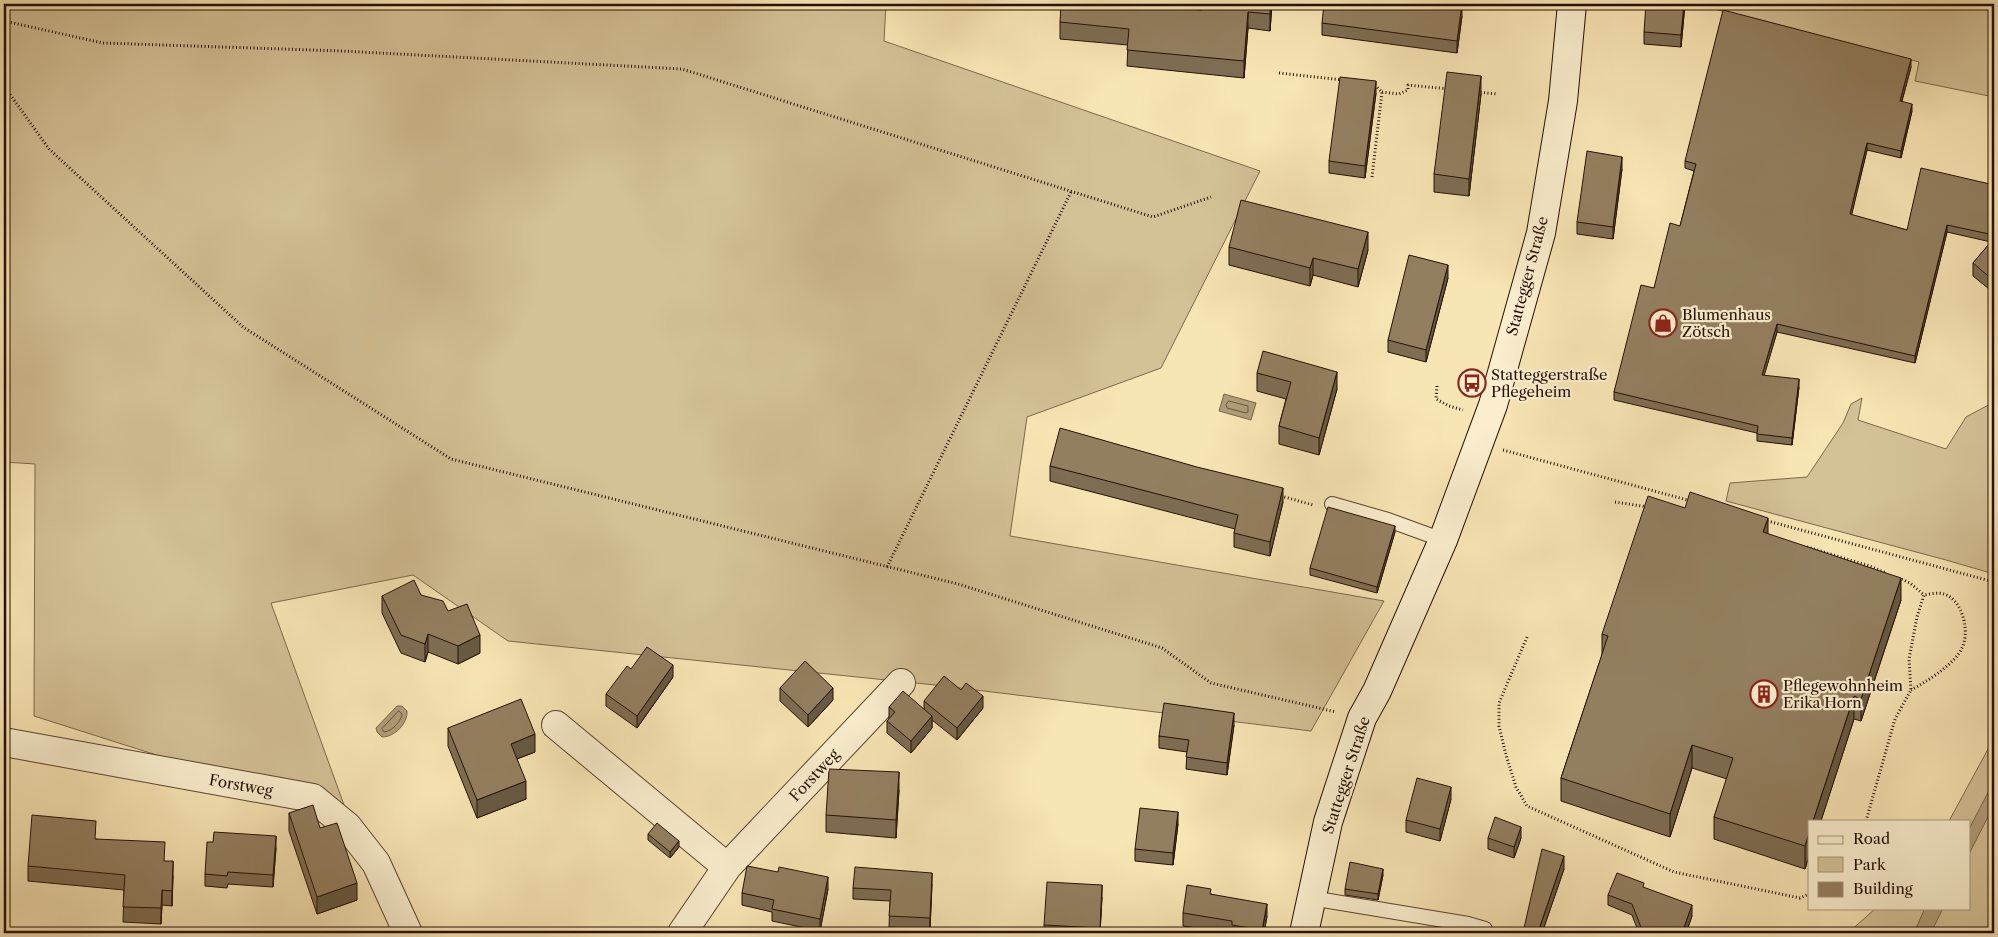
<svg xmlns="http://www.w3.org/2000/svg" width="1998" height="937" font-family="'Libre Caslon Text',serif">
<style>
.green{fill:#d4c196;stroke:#7c684d}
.water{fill:#b09d78;stroke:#78654a}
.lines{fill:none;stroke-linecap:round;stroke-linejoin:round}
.shore{stroke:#6a563e;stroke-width:1}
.service-casing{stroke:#5a4530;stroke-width:16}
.minor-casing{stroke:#5a4530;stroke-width:30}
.secondary-casing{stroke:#251004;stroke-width:30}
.path{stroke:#251004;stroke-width:3;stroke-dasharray:1 2.5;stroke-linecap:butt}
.service{stroke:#faeece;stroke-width:14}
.minor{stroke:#faeece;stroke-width:28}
.secondary{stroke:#faeece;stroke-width:28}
.wall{fill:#7e6d53;stroke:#251004}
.shaded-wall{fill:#675943;stroke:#251004}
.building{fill:#937f60;stroke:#251004}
.labels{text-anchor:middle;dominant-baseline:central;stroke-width:4.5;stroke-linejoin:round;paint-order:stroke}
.street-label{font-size:15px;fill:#251004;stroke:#faeece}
.poi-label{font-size:15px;fill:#251004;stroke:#faeece;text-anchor:start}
</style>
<rect width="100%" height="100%" fill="#f8e5b4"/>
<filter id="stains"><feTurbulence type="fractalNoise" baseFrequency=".004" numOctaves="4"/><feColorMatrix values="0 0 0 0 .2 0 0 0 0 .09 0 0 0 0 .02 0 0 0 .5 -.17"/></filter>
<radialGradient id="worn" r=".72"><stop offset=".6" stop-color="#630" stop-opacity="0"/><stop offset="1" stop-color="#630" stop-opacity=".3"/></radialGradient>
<!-- green -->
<path class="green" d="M4 4H886L884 41 1260 171 1161 368 1027 417 1010 536 1384 601 1311 731 935 685 508 641 413 575 271 603 348 816 34 716 35 464 4 462Z
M1714 4H1994V97L1915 81 1919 62 1714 9Z
M1862 398 1858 420 1946 449 1966 417 1994 402V574L1946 560 1726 501 1730 483 1807 477 1843 423 1851 404Z
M1994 738V933H1848L1876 908H1969V821H1949Z"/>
<!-- water -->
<path class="water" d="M1224 394 1256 403 1251 420 1219 411Z
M397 706H402L407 711C408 723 395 737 382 737L377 732 376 728Z
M1994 781V805L1969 854V829Z
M1925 908H1943L1931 933H1914Z"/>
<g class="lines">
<!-- shore -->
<path class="shore" d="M1229 401 1248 406V412L1246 413 1227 408 1226 405Z
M399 711 402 714C401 722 392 731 384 732L382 729Z"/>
<!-- service casing -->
<g class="service-casing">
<path id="service" d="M1332 504 1388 520 1443 540
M1311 898 1468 924 1485 929"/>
</g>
<!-- minor casing -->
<g class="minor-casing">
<path id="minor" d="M556 725 727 867 682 933
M4 742 313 798 347 826 376 863 408 933
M727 867 901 683"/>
</g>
<!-- secondary casing -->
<g class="secondary-casing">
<path id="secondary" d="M1304 933 1328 822 1362 718 1377 691 1443 540 1493 405 1541 233 1563 101 1572 4"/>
</g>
<!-- path -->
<path class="path" d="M4 21 103 43 342 51 682 69 1153 217 1211 197
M1279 73 1343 80
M4 86 49 149 243 327 451 459 958 584 1162 648 1211 683 1336 712
M1382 92 1399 94 1408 90V85L1449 89
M1477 92 1497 94
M1372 177 1382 92 1374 84
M1437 386 1436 399 1449 406 1463 410
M1503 450 1691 501
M1281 496 1313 505
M1615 502 1648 507
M1764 520 1994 582
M1807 547 1867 565 1886 573
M887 567 1071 192
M1527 637 1499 703V726L1506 755 1516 787 1527 806 1674 872 1800 898 1809 894
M1911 690C1926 682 1955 664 1962 648 1970 632 1963 600 1944 594 1939 592 1930 594 1924 595
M1866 821 1895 719 1911 690 1909 659 1917 617 1924 595 1910 583 1899 578"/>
<!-- service -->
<use href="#service" class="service"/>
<!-- minor -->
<use href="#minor" class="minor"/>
<!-- secondary -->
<use href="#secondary" class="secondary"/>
</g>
<!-- wall -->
<path class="wall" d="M963 4H1013L1012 9Z
M1142 4V5L1201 10 1272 4 1270 31 1248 28 1244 78 1127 66 1128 45 1060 39V22Z
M1685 4 1681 47 1644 44V32Z
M1462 16 1457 53 1322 35V23Z
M1911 67 1902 101 1912 111 1901 158 1867 150 1851 215 1907 230 1994 185V293L1973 276V263L1991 242 1947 232 1915 363 1777 332 1764 375 1799 387 1792 445 1757 441V433L1614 400V392L1654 288 1680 226 1694 171 1685 168V161Z
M1376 93 1365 178 1329 173V161Z
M1481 94 1469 196 1434 192V174Z
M1622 169 1613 239 1577 234V222Z
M1229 247 1368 250 1358 287 1313 275 1310 286 1229 265Z
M1448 278 1426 362 1388 352V340Z
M1257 373 1337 389 1319 455 1279 444V426L1286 399 1257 391Z
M1050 466 1283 502 1270 556 1234 547V533L1235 529 1050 481Z
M1395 532 1377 593 1310 575V568Z
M1768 534 1901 600 1861 721 1854 719 1805 869 1714 839V817L1727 779 1692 768 1670 837 1561 801V778L1602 655V634Z
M421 595 448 611 480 653 458 664 428 652 425 662 401 653 382 613V596Z
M631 669 673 677 637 728 606 706V694Z
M780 688 833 700 808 727 780 701Z
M924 701 983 708 957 740 932 720V728L911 753 887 733V721L889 719V707L924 709Z
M1234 725 1227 775 1186 769 1187 752 1159 748V736Z
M448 728 535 752 517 759 526 799 477 818 448 746Z
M899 790 896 838 826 832V815Z
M1451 799 1440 841 1406 832V820Z
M289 813 320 828 357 900 317 914 289 831Z
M1178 824 1173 865 1135 861V849Z
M648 834 679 847 670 858 648 840Z
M1488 838H1521L1514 858 1488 849Z
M96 839 165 861 173 876 172 906 162 905 161 924 123 922 124 890 28 881V866Z
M276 848 273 887 228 884 227 888 205 886V874Z
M1564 869 1542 933H1524V928Z
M1383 875 1378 900 1345 895V889Z
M932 884 930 929 889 927 890 901 853 899V888Z
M1644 888 1692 916 1686 933H1639L1632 915 1608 905V895Z
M828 889 820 931 772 921V912L742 905V893Z
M1211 894 1267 916 1264 933H1231L1183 926V913Z
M1102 897 1100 933H1044V925Z"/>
<!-- shaded-wall -->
<path class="shaded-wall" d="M1270 4H1272L1270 31Z
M1462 4V16L1457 53V41Z
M1684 4H1685L1681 47V35Z
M1248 12V28L1244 78V61Z
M1911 59V67L1900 108V101Z
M1481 76V94L1469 196V179Z
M1376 81V93L1365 178V166Z
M1912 104V111L1901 158V151Z
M1867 143V150L1850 222V214Z
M1622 157V169L1613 239V227Z
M1947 225V232L1915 363V356Z
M1368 232V250L1358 287V269Z
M1313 258V275L1310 286V268Z
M1448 265V278L1426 362V350Z
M1777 324V332L1762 383V375Z
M1337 372V389L1319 455V438Z
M1799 379V387L1792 445V438Z
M1283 488V502L1270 556V542Z
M1768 518V540L1763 532Z
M1395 526V532L1377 593V587Z
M1901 578V600L1861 721V699Z
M428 634V652L425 662V644Z
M480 635V653L458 664V646Z
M673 665V677L637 728V716Z
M833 688V700L808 727V715Z
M983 696V708L957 740V728Z
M1854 696V719L1821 821H1813Z
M1234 713V725L1227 775V763Z
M932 716V728L911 753V741Z
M535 734V752L511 761V744Z
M1692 745V768L1670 837V814Z
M899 772V790L896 838V820Z
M526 781V799L477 818V800Z
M1451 787V799L1440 841V829Z
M1178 812V824L1173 865V853Z
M1521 827V838L1514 858V847Z
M1809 833V855L1805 869V846Z
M276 836V848L273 887V875Z
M679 841V847L670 858V852Z
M1564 856V869L1542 933H1538Z
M173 861V876L172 906V891Z
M1383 869V875L1378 900V894Z
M932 873V884L930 929V918Z
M828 877V889L820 931V919Z
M357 883V900L317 914V897Z
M1102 885V897L1100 933V928Z
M162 890V905L161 924V908Z
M1267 904V916L1264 933H1262Z
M1692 905V916L1686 933H1682Z"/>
<!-- building -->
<path class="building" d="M1061 4H1141V5L1201 10 1202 4H1270V14L1248 12 1244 61 1127 50 1129 29 1060 22Z
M1324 4H1462L1457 41 1322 23Z
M1646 4H1684L1681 35 1644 32Z
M1723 10 1911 59 1900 101 1912 104 1901 151 1867 143 1850 214 1907 230 1921 168 1994 185V235L1947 225 1915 356 1777 324 1762 375 1799 379 1792 438 1757 434 1758 426 1614 392 1641 285 1654 288 1670 223 1680 226 1696 164 1685 161Z
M1447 72 1481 76 1469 179 1434 174Z
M1340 77 1376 81 1365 166 1329 161Z
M1587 151 1622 157 1613 227 1577 222Z
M1241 200 1368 232 1358 269 1313 258 1310 268 1229 247Z
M1994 238V281L1973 263Z
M1409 255 1448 265 1426 350 1388 340Z
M1263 351 1337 372 1319 438 1279 426 1291 382 1257 373Z
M1060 428 1197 467 1283 488 1270 542 1234 533 1238 515 1050 466Z
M1690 492 1768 518 1763 532 1901 578 1861 699 1854 696 1813 821H1809V833L1805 846 1714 817 1733 758 1692 745 1670 814 1561 778 1608 636 1602 634 1648 496 1685 508Z
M1328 507 1395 526 1377 587 1310 568Z
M414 580 421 595 443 601 448 611 467 604 480 635 458 646 428 634 425 644 401 635 382 596Z
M647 647 673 665 637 716 606 694 627 666 631 669Z
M805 661 833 688 808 715 780 688Z
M944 676 961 690 966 683 983 696 957 728 924 701Z
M903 691 932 716 911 741 887 721 895 712 889 707Z
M521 699 535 734 511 744 526 781 477 800 448 728Z
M1164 703 1234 713 1227 763 1186 757 1189 740 1159 736Z
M829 769 899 772 896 820 826 815Z
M1417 778 1451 787 1440 829 1406 820Z
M313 805 320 828 337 823 357 883 317 897 289 813Z
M1140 808 1178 812 1173 853 1135 849Z
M32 815 96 821 95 839 165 842 164 861H173L172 891 162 890 161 908 123 907 125 875 28 866Z
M1495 817 1521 827 1514 847 1488 838Z
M657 823 679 841 670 852 648 834Z
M214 832 276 836 273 875 228 872 227 876 205 874 207 842H213Z
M1542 849 1564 856 1538 932 1524 928Z
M1350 862 1383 869 1378 894 1345 889Z
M747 866 778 872 779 867 828 877 820 919 772 909 774 900 742 893Z
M855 867 932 873 930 918 889 916 891 890 853 888Z
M1617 873 1644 883 1643 887 1692 905 1682 933H1650L1642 930 1632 904 1608 895Z
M1047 882 1102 885 1100 928 1044 925Z
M1187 885 1211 889 1210 894 1267 904 1262 930 1232 925V921L1183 913Z"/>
<!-- icons -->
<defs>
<g id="shop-ring" transform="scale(1.4375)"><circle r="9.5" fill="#faeece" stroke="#8f2418" stroke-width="1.5"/><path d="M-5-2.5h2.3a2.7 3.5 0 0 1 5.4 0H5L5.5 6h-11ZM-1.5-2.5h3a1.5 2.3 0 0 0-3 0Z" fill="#8f2418"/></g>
<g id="bus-ring" transform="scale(1.4375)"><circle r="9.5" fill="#faeece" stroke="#8f2418" stroke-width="1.5"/><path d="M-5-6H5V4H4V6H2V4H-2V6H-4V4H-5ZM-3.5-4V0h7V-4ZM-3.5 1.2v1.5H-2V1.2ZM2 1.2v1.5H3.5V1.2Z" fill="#8f2418"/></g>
<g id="building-ring" transform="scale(1.4375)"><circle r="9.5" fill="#faeece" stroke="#8f2418" stroke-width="1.5"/><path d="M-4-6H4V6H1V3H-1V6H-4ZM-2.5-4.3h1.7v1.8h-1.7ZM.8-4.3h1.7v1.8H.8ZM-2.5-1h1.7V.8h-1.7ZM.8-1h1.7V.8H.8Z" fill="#8f2418"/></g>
</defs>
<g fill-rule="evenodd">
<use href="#shop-ring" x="1663" y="323"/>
<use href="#bus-ring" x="1472" y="383"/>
<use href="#building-ring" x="1764" y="694"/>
</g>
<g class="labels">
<!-- street labels -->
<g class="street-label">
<text transform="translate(1527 276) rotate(-75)">Stattegger Straße</text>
<text transform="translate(814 775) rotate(-47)">Forstweg</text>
<text transform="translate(1346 775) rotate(-72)">Stattegger Straße</text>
<text transform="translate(241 785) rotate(10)">Forstweg</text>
</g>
<!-- poi labels -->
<g class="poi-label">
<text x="1682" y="314">Blumenhaus<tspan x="1682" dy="17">Zötsch</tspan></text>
<text x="1491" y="374">Statteggerstraße<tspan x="1491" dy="17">Pflegeheim</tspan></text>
<text x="1783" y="685">Pflegewohnheim<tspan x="1783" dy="17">Erika Horn</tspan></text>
</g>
</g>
<!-- margin -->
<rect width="1998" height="937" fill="none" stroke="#f8e5b4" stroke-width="20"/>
<rect x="5" y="5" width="1988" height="927" fill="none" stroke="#251004" stroke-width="2.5"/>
<rect x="10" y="10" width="1978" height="917" fill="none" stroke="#251004"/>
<!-- legend -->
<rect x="1808" y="820" width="162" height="90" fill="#faeece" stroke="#a5957d"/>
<rect x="1818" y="836" width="25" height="8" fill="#faeece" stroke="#a5957d"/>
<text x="1853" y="844" font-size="15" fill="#251004">Road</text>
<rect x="1818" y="857" width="25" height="15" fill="#d4c196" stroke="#a5957d"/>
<text x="1853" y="870" font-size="15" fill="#251004">Park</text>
<rect x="1818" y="882" width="25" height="15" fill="#937f60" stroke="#a5957d"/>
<text x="1853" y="894" font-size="15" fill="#251004">Building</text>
<rect width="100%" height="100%" filter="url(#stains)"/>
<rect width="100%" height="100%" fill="url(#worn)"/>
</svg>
